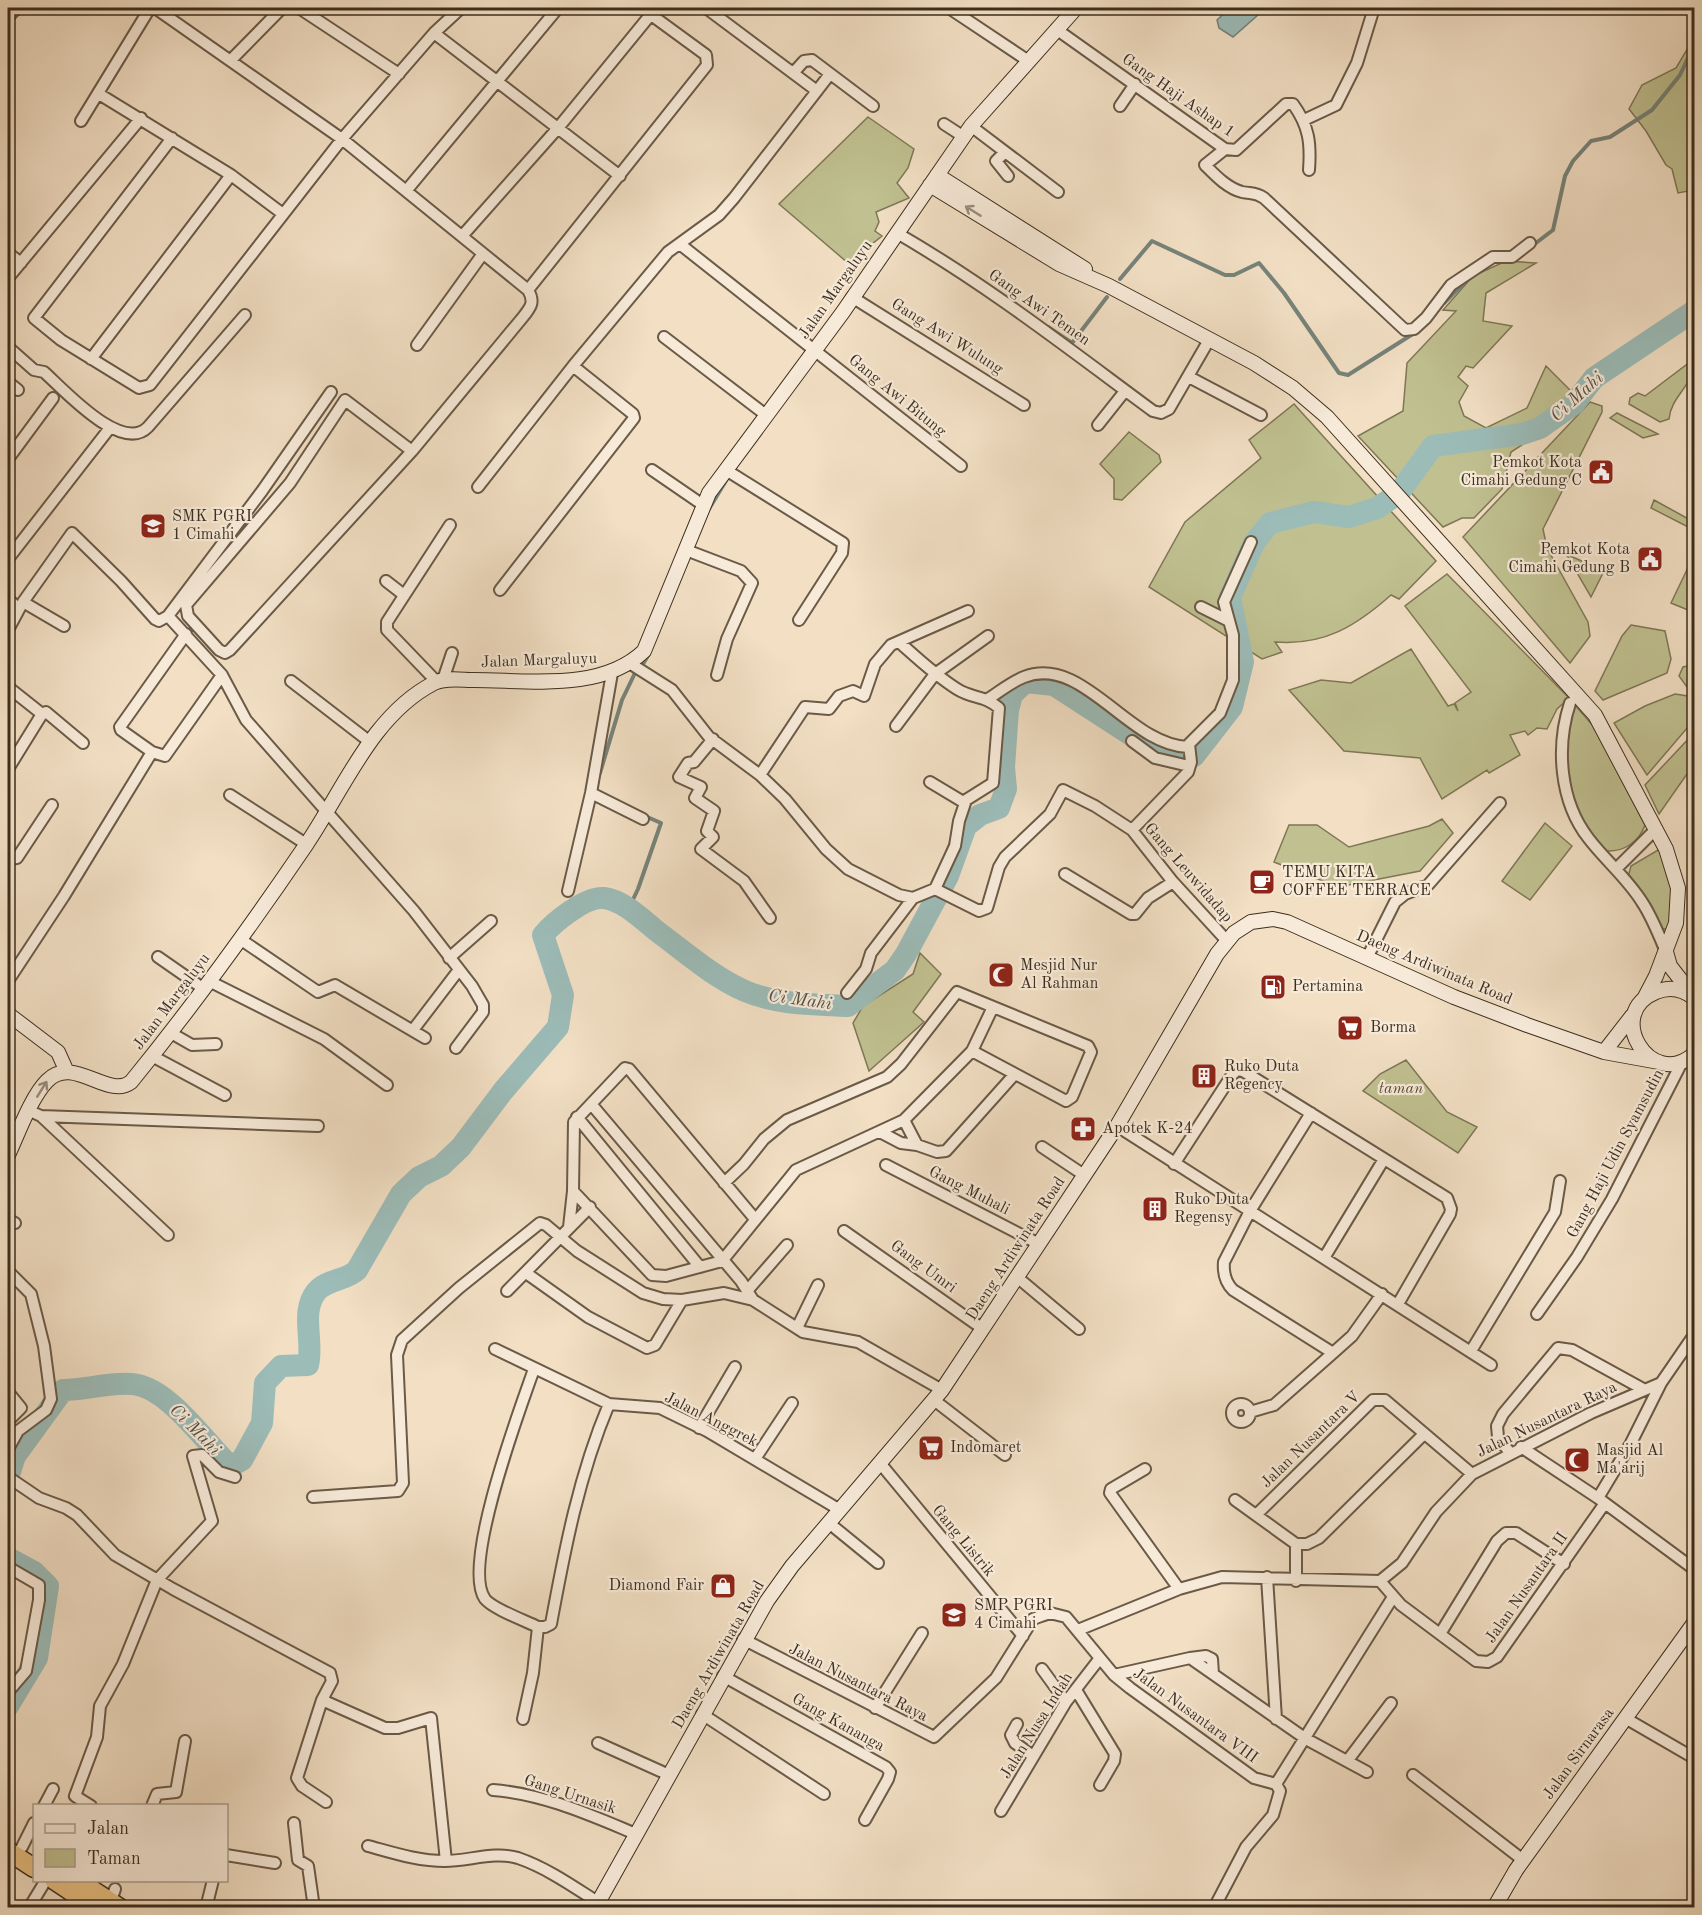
<svg xmlns="http://www.w3.org/2000/svg" width="1702" height="1915" font-family="'Old Standard TT',serif">
<style>
.green{fill:#c0c090;stroke:#7e7756;stroke-width:1.5}
.water{fill:#9cbcb8;stroke:#76837a;stroke-width:1.5}
.lines{fill:none;stroke-linecap:round;stroke-linejoin:round}
.stream{stroke:#76837a;stroke-width:4}
.river{stroke:#9cbcb8;stroke-width:22}
.street-casing{stroke:#6a5a47;stroke-width:14}
.secondary-casing{stroke:#3c2e1d;stroke-width:16}
.highway-casing{stroke:#3c2e1d;stroke-width:21}
.street{stroke:#f7ead9;stroke-width:10}
.secondary{stroke:#f7ead9;stroke-width:14}
.highway{stroke:#e9c082;stroke-width:18}
.oneway{stroke:#9a8c7b}
.labels{text-anchor:middle;dominant-baseline:central;stroke-width:4.5;stroke-linejoin:round;paint-order:stroke}
.street-label{font-size:16px;fill:#3c2e1d;stroke:#f7ead9}
.poi-label{font-size:16px;fill:#3c2e1d;stroke:#f7ead9;text-anchor:start}
.park-label{font-size:16px;font-style:italic;fill:#564b34;stroke:#f7ead9}
.water-label{font-size:18px;font-style:italic;fill:#545244;stroke:#f7ead9}
</style>
<rect width="100%" height="100%" fill="#f2dfc4"/>
<filter id="stains"><feTurbulence type="fractalNoise" baseFrequency=".00333" numOctaves="4"/><feColorMatrix values="0 0 0 0 .2 0 0 0 0 .09 0 0 0 0 .02 0 0 0 .5 -.17"/></filter>
<radialGradient id="worn" r=".72"><stop offset=".6" stop-color="#630" stop-opacity="0"/><stop offset="1" stop-color="#630" stop-opacity=".3"/></radialGradient>
<!-- green -->
<path class="green" d="M1694 26V190L1678 193 1672 169 1666 165 1646 131 1629 109 1642 85 1676 68 1688 48Z
M868 117 914 149 908 168 897 183 909 198 876 212 879 222 875 231 882 236 848 263 779 204Z
M1506 261 1536 263 1486 293 1483 321 1512 326 1473 368 1466 366 1458 377 1468 386 1459 402 1464 416 1486 428 1527 408 1546 366 1573 393 1548 428 1511 452 1502 489 1474 518H1462L1443 527 1358 436 1403 411 1407 363 1456 311 1443 310 1473 276Z
M1694 359C1695 386 1671 395 1669 419L1660 422 1629 404 1630 398 1638 393 1645 396Z
M1590 402 1602 406V412L1543 529 1547 548 1588 622 1590 636 1570 663 1463 537Z
M1294 404 1436 561 1399 599 1391 595C1356 626 1324 646 1275 642L1282 652 1262 659 1149 587 1185 522 1261 458 1249 440Z
M1617 413 1658 434 1643 438 1610 418Z
M1129 432 1159 455 1161 462 1122 500 1114 499V479L1100 464Z
M1654 500 1694 522V530L1651 508Z
M1566 554 1604 571 1591 597Z
M1694 555V598L1688 610 1671 603Z
M1447 574 1569 698 1557 709 1547 729 1537 728 1528 735 1525 731 1510 735 1520 755 1489 773 1487 770 1442 799 1420 758 1344 751 1289 690 1321 680 1351 683 1411 649 1448 706 1454 704 1458 711 1455 703 1471 692 1405 606Z
M1631 625 1665 631 1671 659 1667 673 1603 700 1595 691 1622 636Z
M1692 665 1694 666V687H1687L1679 676 1683 667Z
M1675 694 1694 697V720L1647 775 1614 723 1645 706Z
M1573 703 1595 728 1645 825C1639 842 1624 852 1606 851 1576 826 1566 782 1565 745 1565 731 1571 716 1573 703Z
M1694 733V764L1659 814 1645 785Z
M1442 819 1453 833 1420 871 1338 887 1274 862 1289 825H1317L1349 847 1429 826Z
M1545 823 1572 846 1530 900 1502 881Z
M1663 847 1675 876 1674 931 1660 928 1628 877 1631 866Z
M920 953 941 974 913 1012 924 1022 869 1071 853 1023 863 1006 913 974Z
M1406 1060 1447 1112 1477 1127 1458 1153 1363 1091 1380 1074Z"/>
<!-- water -->
<path class="water" d="M1230 8H1261L1259 14 1233 37 1219 28 1217 20Z"/>
<g class="lines">
<!-- stream -->
<path class="stream" d="M1532 246 1553 230 1565 176 1573 161 1591 141 1610 137 1652 110 1680 75 1694 45V37
M1120 279 1152 241 1225 275H1234L1259 263 1284 293 1339 373 1348 375 1416 332
M1444 303 1466 281
M1048 327 1072 343 1107 297
M709 509 727 479
M643 664 649 654
M600 773 622 700 635 673
M628 910 638 889 661 823 645 816"/>
<!-- river -->
<path class="river" d="M8 1478 15 1456 63 1390C86 1390 109 1382 132 1384 166 1386 204 1440 227 1463L235 1464 242 1460 262 1423 265 1383 281 1366 308 1365C314 1341 300 1313 316 1292 326 1279 346 1281 357 1270L401 1194 419 1177 441 1166 461 1147 503 1091 558 1027 563 995 543 935C554 922 586 896 604 898 623 900 643 920 658 932 685 952 713 977 745 991 778 1005 813 1004 848 1006L895 970 906 954 948 876 966 826 980 815 999 808 1006 789 1004 767 1008 710 1012 695 1025 682 1054 685 1162 755 1194 756 1232 707 1243 662 1230 597 1254 543 1270 523 1314 512 1349 517 1377 508 1398 494 1433 446 1522 434 1540 428 1574 404 1594 378 1694 311
M8 1558 34 1572 48 1586 37 1658 8 1706"/>
<!-- street casing -->
<g class="street-casing">
<path id="street" d="M155 8 342 139 528 290C535 302 531 307 523 317L412 451 230 650 225 653 219 650 188 616 186 605 290 483 345 400 412 451
M299 8 399 74
M706 8 817 91
M949 8 1027 60
M8 17 17 8
M1056 29 1225 149 1236 150 1286 104H1293C1309 126 1311 143 1309 170
M434 33 620 176
M232 59 282 8
M794 72 804 61 812 60 873 106
M99 94 231 175 283 214
M1120 106 1135 84
M1304 120 1336 105 1357 63 1374 8
M81 121 150 8
M944 124 964 137
M971 126 1058 192
M172 138 34 318 61 340 139 388 150 385 342 139 434 33 461 8
M1225 149 1205 165C1215 175 1227 188 1242 192 1252 194 1255 192 1264 198L1405 330 1414 329 1426 318 1451 285 1493 257H1512L1530 243
M1004 153 996 161 1008 176
M406 191 558 8
M897 233C987 285 1069 349 1153 411L1161 413 1169 409 1209 340
M463 235 558 128 656 8
M681 245 961 466
M8 253 21 263
M8 278 141 118
M528 290 707 65 706 55 650 14
M852 297 1024 405
M664 337 766 415
M417 345 482 255
M8 347 34 370 44 372C64 390 122 454 148 427L245 315
M91 359 231 175
M1189 377 1261 415
M8 382 18 390
M331 392 262 491 168 616 222 675 246 720 414 911 472 986 483 1005V1012L456 1048
M1098 425 1125 391
M8 459 53 398
M652 470 703 505
M726 470 843 543 842 553 799 620
M478 487 573 366 668 252 719 215 734 198 830 74
M686 550 741 571 752 583 727 639 717 675
M8 559 109 429
M386 581 404 595
M500 590 634 418 633 414 573 366
M8 599 19 609
M23 602 64 626
M1201 607 1227 620
M8 630 23 602 72 533 121 581 155 619 159 621 168 616
M186 634 120 727 121 730 152 752 165 756 222 675
M899 642C917 658 936 676 957 689 973 699 984 695 999 708L993 783 966 800 959 821 955 846 935 889
M631 664 672 690 709 737 760 775 785 799 826 849 848 869 899 895 913 898 935 889
M443 680 452 653
M291 681 370 742
M436 681 387 630V622L450 525
M8 687 42 714 46 712 83 743
M988 699C999 692 1011 682 1024 677 1083 654 1128 745 1188 747
M1570 703C1556 746 1559 801 1589 839 1606 861 1627 878 1642 902 1652 917 1659 935 1666 952
M896 726 935 674 988 636
M713 739 694 762 688 763 679 777 701 787 695 798 714 811 707 831 713 837 701 849 744 881 770 918
M1132 741 1155 758 1189 766
M8 769 42 714
M760 775 805 707 829 709 839 696 853 691 864 696 875 664 891 645 968 611
M930 782 965 803
M591 793 643 819
M230 795 306 844
M1132 830 1188 772 1191 762 1189 744 1220 713 1233 680V635L1224 602 1251 542
M8 859 17 858 52 805
M1616 869 1656 829
M1065 874 1131 914H1135L1148 898 1173 882
M935 889 979 911 987 908 999 867 1005 857 1050 814 1063 790 1095 806 1132 830 1173 882 1227 941
M568 891 591 793 612 673
M240 939 318 992 335 985 425 1038
M158 957 204 989
M449 958 491 921
M1367 958 1395 902 1405 894 1428 885 1500 803
M8 981 64 896 152 752
M209 981 324 1039 387 1085
M847 993 866 969 871 953 913 898
M413 1030 458 971
M171 1033 192 1045 216 1044
M152 1056 225 1095
M592 1105 741 1281 753 1300
M30 1111 41 1116 318 1126
M1311 1113 1250 1211 1224 1262C1223 1273 1225 1282 1233 1290L1333 1353
M41 1116 168 1235
M577 1117 700 1267
M904 1120 917 1145 937 1152 946 1151 1014 1075
M1117 1126 1491 1365
M880 1132 901 1143 917 1145
M1042 1147 1084 1175
M1174 1164 1232 1075 1237 1070 1243 1071 1447 1198 1451 1209 1450 1214 1398 1304
M886 1165 1039 1244
M724 1183 744 1164 764 1139 787 1120 887 1077 901 1064 957 992 1088 1046 1091 1052 1072 1097 1066 1101 972 1051
M573 1191 652 1275 666 1276 722 1261 796 1170 904 1120 972 1051 993 1007
M8 1219 15 1223
M569 1227 573 1191 574 1122 625 1068 629 1069 755 1219
M844 1231 983 1329
M1324 1258 1384 1159
M8 1271 31 1294 44 1346 51 1399 46 1410 18 1431 8 1449
M526 1273 588 1317 647 1348 655 1345 682 1300
M1017 1277 1079 1329
M507 1291 590 1207
M747 1291 787 1245
M1537 1314 1577 1257 1612 1199 1680 1066
M797 1328 818 1285
M495 1349 609 1404 660 1408 707 1431 840 1510
M1471 1351 1555 1212 1560 1181
M534 1369C520 1409 461 1566 485 1599 493 1609 526 1621 538 1627H545L551 1624C565 1548 579 1475 609 1404
M8 1392 21 1408 8 1421
M934 1400 1005 1455
M1232 1413a9 9 0 1 1 18 0a9 9 0 1 1-18 0Z
M1250 1412 1274 1405 1333 1353 1352 1336 1382 1294
M699 1428 735 1367
M1521 1447 1598 1498 1694 1569
M1510 1453 1498 1437 1497 1426 1503 1414 1558 1348 1572 1350 1643 1389
M755 1459 792 1403
M880 1463 1023 1636
M1145 1469 1111 1489 1110 1493 1179 1589
M8 1477 39 1498 66 1508 77 1515 115 1555 173 1589 330 1673 332 1681 322 1700 385 1728H398L431 1718 446 1861
M313 1497 398 1491 403 1483 397 1355 402 1340 459 1288 540 1223 546 1225 577 1251 643 1293 663 1299 682 1300 724 1293 753 1300 803 1332 858 1342 942 1390
M1598 1498 1631 1443 1661 1383
M1235 1500 1296 1544
M1256 1515 1373 1400H1385L1472 1474
M829 1523 878 1563
M1296 1544H1307L1319 1538 1424 1434
M1296 1544V1581
M8 1567 39 1585V1600L26 1671 8 1692
M1267 1577 1276 1719
M1380 1581 1401 1605 1476 1661 1488 1662 1497 1657 1605 1503
M1078 1630 1179 1589 1222 1577 1380 1581 1402 1563 1436 1512 1472 1474 1591 1413 1661 1383 1694 1335
M1440 1634 1497 1541 1506 1533H1516L1564 1564
M743 1639 934 1737 996 1678 1033 1619 1041 1616 1050 1613 1066 1617 1114 1675 1130 1688 1254 1778 1276 1784
M1190 1658 1206 1656 1212 1659 1213 1674
M1042 1669 1066 1702
M1114 1675 1190 1658 1306 1739 1367 1772
M723 1676 886 1767 890 1772 888 1779 865 1820
M1076 1690 1115 1754 1114 1761 1100 1785
M322 1700 297 1778 302 1786 326 1802
M875 1708 922 1633
M702 1714 824 1794
M1625 1718 1694 1758
M523 1719 533 1673 538 1627
M1017 1724 1011 1735 1015 1743 1033 1756
M598 1743 669 1775
M1348 1760 1391 1703
M1413 1775 1523 1860
M1276 1784 1393 1597
M493 1790C544 1794 590 1815 636 1834
M44 1806 53 1789
M91 1806 75 1796 97 1737 100 1706 123 1664 157 1580 212 1521 193 1456 202 1455 219 1472 235 1477
M152 1806 157 1794 176 1792 185 1741
M1001 1811 1066 1702 1100 1658
M294 1823 298 1860 308 1866 314 1908
M368 1846C394 1853 418 1861 445 1861 468 1861 496 1851 518 1858 550 1869 578 1890 607 1908
M22 1847 34 1823
M226 1855 275 1863
M111 1901 115 1889
M29 1908 46 1880
M206 1908 213 1880
M1214 1908 1246 1847 1273 1815 1280 1791 1276 1784"/>
</g>
<!-- secondary casing -->
<g class="secondary-casing">
<path id="secondary" d="M937 175 1085 269
M930 185 1059 264 1109 286 1254 363 1293 388 1327 417 1595 715 1666 849 1678 888 1676 923 1656 976 1644 999
M1666 952 1670 966 1691 993
M1694 998C1683 989 1670 986 1656 992 1603 1013 1651 1092 1694 1054
M8 1014 58 1052 67 1072
M1604 1052 1632 1016
M8 1155C18 1134 31 1097 47 1081 73 1054 108 1100 131 1082 193 1006 251 926 306 845 344 789 372 715 434 683 445 677 462 680 474 680 529 680 601 692 644 651L709 493 843 312 971 126 1076 8
M595 1908 767 1601 792 1566 942 1390 1117 1126 1217 954 1234 933 1251 922 1273 919 1287 922 1454 997 1527 1025 1604 1052 1659 1062
M1494 1908 1516 1870 1694 1623"/>
</g>
<!-- highway casing -->
<g class="highway-casing">
<path id="highway" d="M8 1851 34 1868
M54 1880 96 1908
M77 1880 120 1908"/>
</g>
<!-- street -->
<use href="#street" class="street"/>
<!-- secondary -->
<use href="#secondary" class="secondary"/>
<!-- highway -->
<use href="#highway" class="highway"/>
</g>
<!-- one-way arrows -->
<defs><path id="oneway-shaft" d="M-6 0H5M1.5-3L5.5 0L1.5 3" fill="none" stroke-width="1.6" stroke-linecap="round" stroke-linejoin="round" transform="scale(1.5)"/></defs>
<g class="oneway">
<use href="#oneway-shaft" transform="translate(973 211) rotate(-148)"/>
<use href="#oneway-shaft" transform="translate(42 1089) rotate(-58)"/>
</g>
<!-- icons -->
<defs>
<g id="civic-square" transform="scale(1.35)"><rect x="-9" y="-9" width="18" height="18" rx="4" fill="#8f2418" stroke="#f7ead9"/><path d="M-.6-6.5H3V-4.5H.6V-3L4-1V1h2V6H-6V1h2V-1L-.6-3ZM-1.2 2.5V6h2.4V2.5Z" fill="#fff"/></g>
<g id="school-square" transform="scale(1.35)"><rect x="-9" y="-9" width="18" height="18" rx="4" fill="#8f2418" stroke="#f7ead9"/><path d="M0-5L7-2L0 1L-7-2ZM-4 1L0 2.5L4 1V4Q0 6-4 4Z" fill="#fff"/></g>
<g id="cafe-square" transform="scale(1.35)"><rect x="-9" y="-9" width="18" height="18" rx="4" fill="#8f2418" stroke="#f7ead9"/><path d="M-5.5-4.5H6V0H3Q3 3.5 0 3.5H-2.5Q-5.5 3.5-5.5 0ZM3-3.2v2h1.7v-2ZM-6 4.5H4V6H-6Z" fill="#fff"/></g>
<g id="mosque-square" transform="scale(1.35)"><rect x="-9" y="-9" width="18" height="18" rx="4" fill="#8f2418" stroke="#f7ead9"/><path d="M3.5-4.9A6 6 0 1 0 3.5 4.9A5 5 0 1 1 3.5-4.9Z" fill="#fff"/></g>
<g id="fuel-square" transform="scale(1.35)"><rect x="-9" y="-9" width="18" height="18" rx="4" fill="#8f2418" stroke="#f7ead9"/><path d="M-5.5-6h7V0h2V4h1.3V-2.5L3-4.5l.8-.8L6-3V5H2.5V1h-1V6h-7ZM-4.2-4.7v3.2H.2V-4.7Z" fill="#fff"/></g>
<g id="supermarket-square" transform="scale(1.35)"><rect x="-9" y="-9" width="18" height="18" rx="4" fill="#8f2418" stroke="#f7ead9"/><path d="M-6-5.5h2.5l.6 2H6L4.5 2H-2.5L-4.4-4H-6ZM-1.5 3.2a1.3 1.3 0 1 0 .1 0ZM3 3.2a1.3 1.3 0 1 0 .1 0Z" fill="#fff"/></g>
<g id="building-square" transform="scale(1.35)"><rect x="-9" y="-9" width="18" height="18" rx="4" fill="#8f2418" stroke="#f7ead9"/><path d="M-4-6H4V6H1V3H-1V6H-4ZM-2.5-4.3h1.7v1.8h-1.7ZM.8-4.3h1.7v1.8H.8ZM-2.5-1h1.7V.8h-1.7ZM.8-1h1.7V.8H.8Z" fill="#fff"/></g>
<g id="pharmacy-square" transform="scale(1.35)"><rect x="-9" y="-9" width="18" height="18" rx="4" fill="#8f2418" stroke="#f7ead9"/><path d="M-2-6h4v4h4v4h-4v4h-4v-4h-4v-4h4Z" fill="#fff"/></g>
<g id="shop-square" transform="scale(1.35)"><rect x="-9" y="-9" width="18" height="18" rx="4" fill="#8f2418" stroke="#f7ead9"/><path d="M-5-2.5h2.3a2.7 3.5 0 0 1 5.4 0H5L5.5 6h-11ZM-1.5-2.5h3a1.5 2.3 0 0 0-3 0Z" fill="#fff"/></g>
</defs>
<g fill-rule="evenodd">
<use href="#civic-square" x="1601" y="472"/>
<use href="#school-square" x="153" y="526"/>
<use href="#civic-square" x="1650" y="559"/>
<use href="#cafe-square" x="1262" y="882"/>
<use href="#mosque-square" x="1001" y="975"/>
<use href="#fuel-square" x="1273" y="987"/>
<use href="#supermarket-square" x="1350" y="1028"/>
<use href="#building-square" x="1204" y="1076"/>
<use href="#pharmacy-square" x="1083" y="1129"/>
<use href="#building-square" x="1155" y="1209"/>
<use href="#supermarket-square" x="931" y="1448"/>
<use href="#mosque-square" x="1577" y="1460"/>
<use href="#shop-square" x="723" y="1586"/>
<use href="#school-square" x="954" y="1615"/>
</g>
<g class="labels">
<!-- street labels -->
<g class="street-label">
<text transform="translate(1178 96) rotate(35)">Gang Haji Ashap 1</text>
<text transform="translate(836 290) rotate(-55)">Jalan Margaluyu</text>
<text transform="translate(1039 308) rotate(35)">Gang Awi Temen</text>
<text transform="translate(947 337) rotate(32)">Gang Awi Wulung</text>
<text transform="translate(897 396) rotate(39)">Gang Awi Bitung</text>
<text transform="translate(539 661) rotate(-2)">Jalan Margaluyu</text>
<text transform="translate(1188 873) rotate(49)">Gang Leuwidadap</text>
<text transform="translate(1434 968) rotate(23)">Daeng Ardiwinata Road</text>
<text transform="translate(172 1002) rotate(-53)">Jalan Margaluyu</text>
<text transform="translate(1616 1154) rotate(-62)">Gang Haji Udin Syamsudin</text>
<text transform="translate(969 1191) rotate(27)">Gang Muhali</text>
<text transform="translate(1016 1249) rotate(-57)">Daeng Ardiwinata Road</text>
<text transform="translate(923 1267) rotate(36)">Gang Umri</text>
<text transform="translate(711 1420) rotate(27)">Jalan Anggrek</text>
<text transform="translate(1547 1420) rotate(-26)">Jalan Nusantara Raya</text>
<text transform="translate(1311 1440) rotate(-44)">Jalan Nusantara V</text>
<text transform="translate(963 1541) rotate(50)">Gang Listrik</text>
<text transform="translate(1527 1588) rotate(-55)">Jalan Nusantara II</text>
<text transform="translate(719 1655) rotate(-60)">Daeng Ardiwinata Road</text>
<text transform="translate(858 1683) rotate(27)">Jalan Nusantara Raya</text>
<text transform="translate(1195 1716) rotate(36)">Jalan Nusantara VIII</text>
<text transform="translate(838 1723) rotate(29)">Gang Kananga</text>
<text transform="translate(1037 1726) rotate(-58)">Jalan Nusa Indah</text>
<text transform="translate(1579 1754) rotate(-54)">Jalan Sirnarasa</text>
<text transform="translate(570 1795) rotate(18)">Gang Urnasik</text>
</g>
<!-- poi labels -->
<g class="poi-label">
<text x="1582" y="463" text-anchor="end">Pemkot Kota<tspan x="1582" dy="18">Cimahi Gedung C</tspan></text>
<text x="172" y="517">SMK PGRI<tspan x="172" dy="18">1 Cimahi</tspan></text>
<text x="1630" y="550" text-anchor="end">Pemkot Kota<tspan x="1630" dy="18">Cimahi Gedung B</tspan></text>
<text x="1282" y="873">TEMU KITA<tspan x="1282" dy="18">COFFEE TERRACE</tspan></text>
<text x="1020" y="966">Mesjid Nur<tspan x="1020" dy="18">Al Rahman</tspan></text>
<text x="1292" y="987">Pertamina</text>
<text x="1370" y="1028">Borma</text>
<text x="1224" y="1067">Ruko Duta<tspan x="1224" dy="18">Regency</tspan></text>
<text x="1102" y="1129">Apotek K-24</text>
<text x="1174" y="1200">Ruko Duta<tspan x="1174" dy="18">Regensy</tspan></text>
<text x="950" y="1448">Indomaret</text>
<text x="1596" y="1451">Masjid Al<tspan x="1596" dy="18">Ma'arij</tspan></text>
<text x="704" y="1586" text-anchor="end">Diamond Fair</text>
<text x="974" y="1606">SMP PGRI<tspan x="974" dy="18">4 Cimahi</tspan></text>
</g>
<!-- park labels -->
<g class="park-label">
<text x="1401" y="1089">taman</text>
</g>
<!-- water labels -->
<g class="water-label">
<text transform="translate(1577 397) rotate(-42)">Ci Mahi</text>
<text transform="translate(800 1000) rotate(8)">Ci Mahi</text>
<text transform="translate(195 1430) rotate(45)">Ci Mahi</text>
</g>
</g>
<!-- margin -->
<rect width="1702" height="1915" fill="none" stroke="#f2dfc4" stroke-width="30"/>
<rect x="9" y="9" width="1684" height="1897" fill="none" stroke="#3c2e1d" stroke-width="3"/>
<rect x="15" y="15" width="1672" height="1885" fill="none" stroke="#3c2e1d" stroke-width="1.5"/>
<!-- legend -->
<rect x="33" y="1804" width="195" height="78" fill="#f7ead9" stroke="#ac9f8e" stroke-width="1.5"/>
<rect x="45" y="1824" width="30" height="9" fill="#f7ead9" stroke="#ac9f8e" stroke-width="1.5"/>
<text x="87" y="1834" font-size="18" fill="#3c2e1d">Jalan</text>
<rect x="45" y="1849" width="30" height="18" fill="#c0c090" stroke="#ac9f8e" stroke-width="1.5"/>
<text x="87" y="1864" font-size="18" fill="#3c2e1d">Taman</text>
<rect width="100%" height="100%" filter="url(#stains)"/>
<rect width="100%" height="100%" fill="url(#worn)"/>
</svg>
